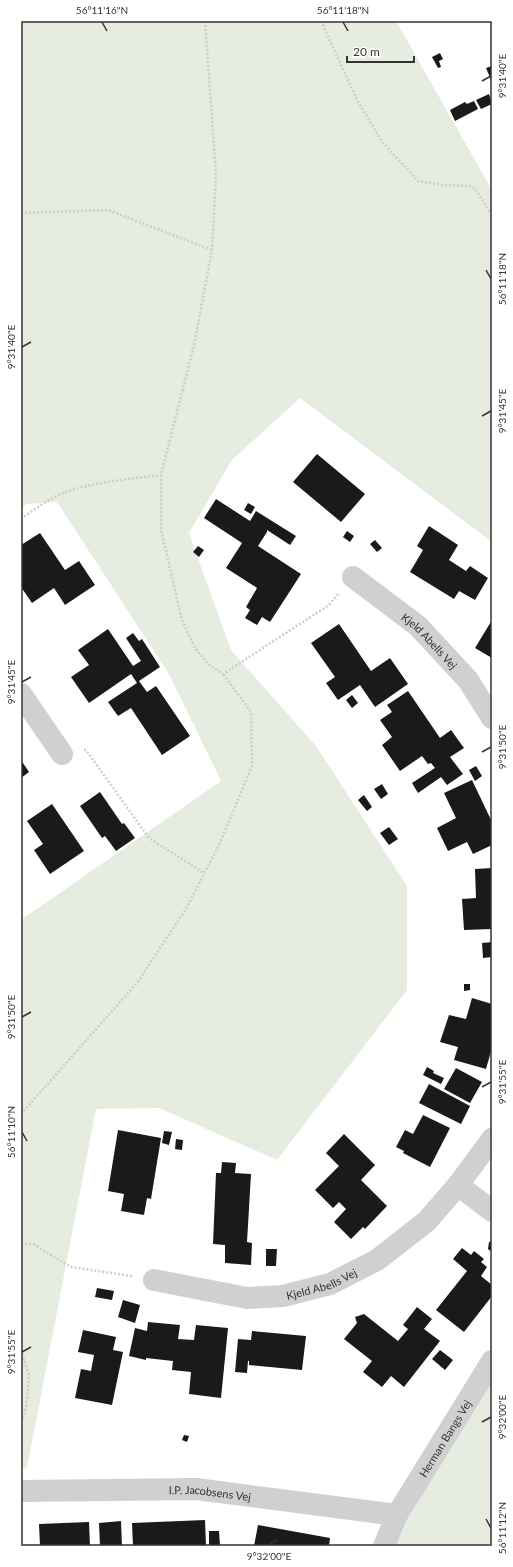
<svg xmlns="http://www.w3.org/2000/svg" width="513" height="1567" font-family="Lato,sans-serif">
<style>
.green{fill:#e6ecdf}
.building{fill:#1a1a1a}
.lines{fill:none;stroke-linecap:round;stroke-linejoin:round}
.path{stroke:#cdcdcd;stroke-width:2.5;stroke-dasharray:2 2;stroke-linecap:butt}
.street{stroke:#d0d0d0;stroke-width:22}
.ticks{fill:none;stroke:#333;stroke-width:1.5}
.labels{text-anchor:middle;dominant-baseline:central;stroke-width:4;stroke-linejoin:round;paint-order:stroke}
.street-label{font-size:11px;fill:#333;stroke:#fff}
.neatline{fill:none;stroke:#333;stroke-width:1.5}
.ticks-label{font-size:10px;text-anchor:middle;fill:#333}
</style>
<rect width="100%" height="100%" fill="#fff"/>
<!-- green -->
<path class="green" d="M21 21H396L492 190V542L300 398 232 460 189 533 231 650 316 746 407 886V990L277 1160 159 1108 96 1109 27 1468 21 1469V920L221 781 169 674 57 502 26 504 21 508Z
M492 1375V1546H396L408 1519Z"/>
<!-- building -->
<path class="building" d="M440 53 443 59 439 61 441 67 438 68 432 57Z
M492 66V82L486 68Z
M489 94 492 104 481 109 476 100Z
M474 101 478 109 455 121 450 110 465 102 467 104Z
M317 454 365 494 341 522 293 482Z
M216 499 250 521 256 511 296 536 290 545 267 530V532L258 546 301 574 270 622 262 617 257 625 245 618 250 610 246 607 257 588 226 568 242 543 204 518Z
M248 503 255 507 251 514 244 510Z
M429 526 458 545 449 560 466 571 470 566 488 578 475 600 459 591 454 599 410 572 423 550 417 546Z
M347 531 354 536 350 542 343 537Z
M40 533 65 570 79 561 95 585 65 605 54 588 32 603 21 587V545Z
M375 540 382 548 377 552 370 544Z
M198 546 204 550 199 557 193 552Z
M492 620V658L475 648Z
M339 624 371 671 390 658 408 684 375 707 360 685 338 700 326 683 335 677 311 643Z
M108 629 133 666 141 661 126 638 133 633 139 641 142 639 160 667 139 681 147 692 156 686 190 736 162 755 131 708 118 716 108 702 137 683 131 674 89 703 71 677 89 665 78 650Z
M408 691 440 738 451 730 464 748 450 757 463 774 447 785 441 777 418 793 412 783 435 768 431 763 428 764 422 756 400 771 382 745 392 737 380 720 392 712 387 705Z
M352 695 358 703 352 708 346 700Z
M21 760 29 772 21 778Z
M476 766 482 776 475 781 469 770Z
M472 780 492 822V845L473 854 467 842 448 851 437 828 456 818 444 793Z
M382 784 388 794 381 799 374 789Z
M100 792 122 824 124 823 135 838 116 851 105 836 102 838 80 806Z
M364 795 372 807 367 811 358 800Z
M52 804 84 851 50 874 34 850 43 844 27 821Z
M389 827 398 839 389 845 380 833Z
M492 868V929L464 930 462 899 476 898 475 869Z
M492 942V957L483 958 482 943Z
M464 984H470V990L464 991Z
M472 998 492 1004V1048L486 1069 454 1060 458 1047 440 1042 449 1015 466 1019Z
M427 1067 434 1071 433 1073 444 1078 441 1084 423 1075Z
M456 1068 482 1082 470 1103 444 1089Z
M429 1084 470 1106 461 1124 419 1103Z
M423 1115 450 1128 430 1167 403 1153 404 1151 396 1147 405 1130 413 1134Z
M118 1130 161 1138 151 1199 147 1198 144 1215 121 1211 124 1194 108 1191Z
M164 1131 172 1132 169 1145 162 1143Z
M344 1134 375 1165 361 1180 387 1206 365 1229 363 1227 351 1239 334 1222 346 1209 339 1202 333 1208 315 1190 339 1166 326 1153Z
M176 1139 183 1140 182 1150 175 1149Z
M222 1162 236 1163 235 1173 251 1174 247 1242 252 1243 251 1265 225 1263V1245L213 1244 216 1173H221Z
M492 1241V1252L488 1249 489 1242Z
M462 1248 471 1255 474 1251 484 1259 481 1262 487 1267 481 1276 492 1285V1296L464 1332 436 1310 467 1271 453 1259Z
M266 1249H277L276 1266H266Z
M97 1288 114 1291 112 1300 95 1297Z
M123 1300 140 1305 135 1323 118 1317Z
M417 1307 432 1319 424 1329 440 1341 404 1387 391 1376 382 1387 363 1372 372 1361 344 1339 357 1323 355 1317 364 1314 398 1341 408 1329 403 1325Z
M148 1322 180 1325 178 1339 194 1340 196 1325 228 1328 221 1398 189 1394 191 1372 172 1370 173 1361 146 1358V1360L129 1356 135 1328 147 1331Z
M83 1330 116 1337 113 1350 123 1352 112 1405 75 1398 81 1369 91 1371 94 1355 78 1352Z
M252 1331 306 1336 302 1370 249 1365V1361H248L247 1373 235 1372 238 1339 251 1340Z
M440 1350 453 1360 445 1370 432 1359Z
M184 1435 189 1436 187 1442 182 1440Z
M205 1520 206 1546H133L132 1523Z
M121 1521 122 1546H100L99 1523Z
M89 1522 90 1546H40L39 1524Z
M258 1525 330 1538 329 1546H254Z
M209 1531H219L220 1546H209Z"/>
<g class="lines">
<!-- path -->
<path class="path" d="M205 21 216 175 212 250 194 345 161 475V530L182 620 195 648 208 664 223 674 329 605 339 593
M321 21 358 102 383 143 418 181 443 185 468 186 475 188 492 216
M21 213 108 210 212 250
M21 519C34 510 48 499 63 493 93 482 130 479 161 475
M84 750H86L149 838 204 873
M21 1114 137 983 186 909 220 843 252 766 251 712 223 674
M21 1244H33L71 1267 132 1276
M21 1350 29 1376 26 1408 21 1423"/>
<!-- street -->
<g class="street">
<path id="s1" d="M353 577 418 626 468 680 492 718"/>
<path d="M21 694 62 754"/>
<path d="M458 1185 492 1211"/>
<path id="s2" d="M154 1280 247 1298 283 1296 330 1284 377 1260 427 1221 458 1185 492 1139"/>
<path id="s3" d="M21 1491 196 1489 397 1515"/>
<path id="s4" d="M384 1546 397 1515 492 1361"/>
</g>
</g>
<!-- ticks -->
<path class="ticks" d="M102 22 107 31M343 22 348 31M482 81 491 76M486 270 491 279M22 347 31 342M482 416 491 411M22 682 31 677M482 752 491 747M22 1017 31 1012M482 1087 491 1082M22 1132 27 1141M22 1352 31 1347M482 1422 491 1417M486 1519 491 1528M269 1545 277 1540"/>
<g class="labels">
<!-- street labels -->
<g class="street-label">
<text stroke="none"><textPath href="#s1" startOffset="100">Kjeld Abells Vej</textPath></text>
<text stroke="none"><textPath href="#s2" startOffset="171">Kjeld Abells Vej</textPath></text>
<text stroke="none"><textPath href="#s4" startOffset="124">Herman Bangs Vej</textPath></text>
<text stroke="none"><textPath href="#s3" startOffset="189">I.P. Jacobsens Vej</textPath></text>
</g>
</g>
<!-- border -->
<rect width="513" height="1567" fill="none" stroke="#ffffff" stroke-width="44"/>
<!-- scale -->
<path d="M347 56v6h67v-6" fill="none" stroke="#333333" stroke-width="2"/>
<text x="353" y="56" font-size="12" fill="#333333" stroke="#ffffff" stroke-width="3" paint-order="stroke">20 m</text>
<rect x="22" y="22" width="469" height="1523" class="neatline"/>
<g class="ticks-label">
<text x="102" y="14">56°11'16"N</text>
<text x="343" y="14">56°11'18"N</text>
<text transform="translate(502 76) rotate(-90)" y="4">9°31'40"E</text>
<text transform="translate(502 279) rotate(-90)" y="4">56°11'18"N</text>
<text transform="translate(11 347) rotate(-90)" y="4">9°31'40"E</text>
<text transform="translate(502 411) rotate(-90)" y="4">9°31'45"E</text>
<text transform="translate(11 682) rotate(-90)" y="4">9°31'45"E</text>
<text transform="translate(502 747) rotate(-90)" y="4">9°31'50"E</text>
<text transform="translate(11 1017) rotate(-90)" y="4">9°31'50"E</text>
<text transform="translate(502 1082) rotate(-90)" y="4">9°31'55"E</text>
<text transform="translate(11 1132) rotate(-90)" y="4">56°11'10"N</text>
<text transform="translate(11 1352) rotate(-90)" y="4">9°31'55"E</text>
<text transform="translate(502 1417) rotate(-90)" y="4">9°32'00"E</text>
<text transform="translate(502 1528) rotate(-90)" y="4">56°11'12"N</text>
<text x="269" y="1560">9°32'00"E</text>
</g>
</svg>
